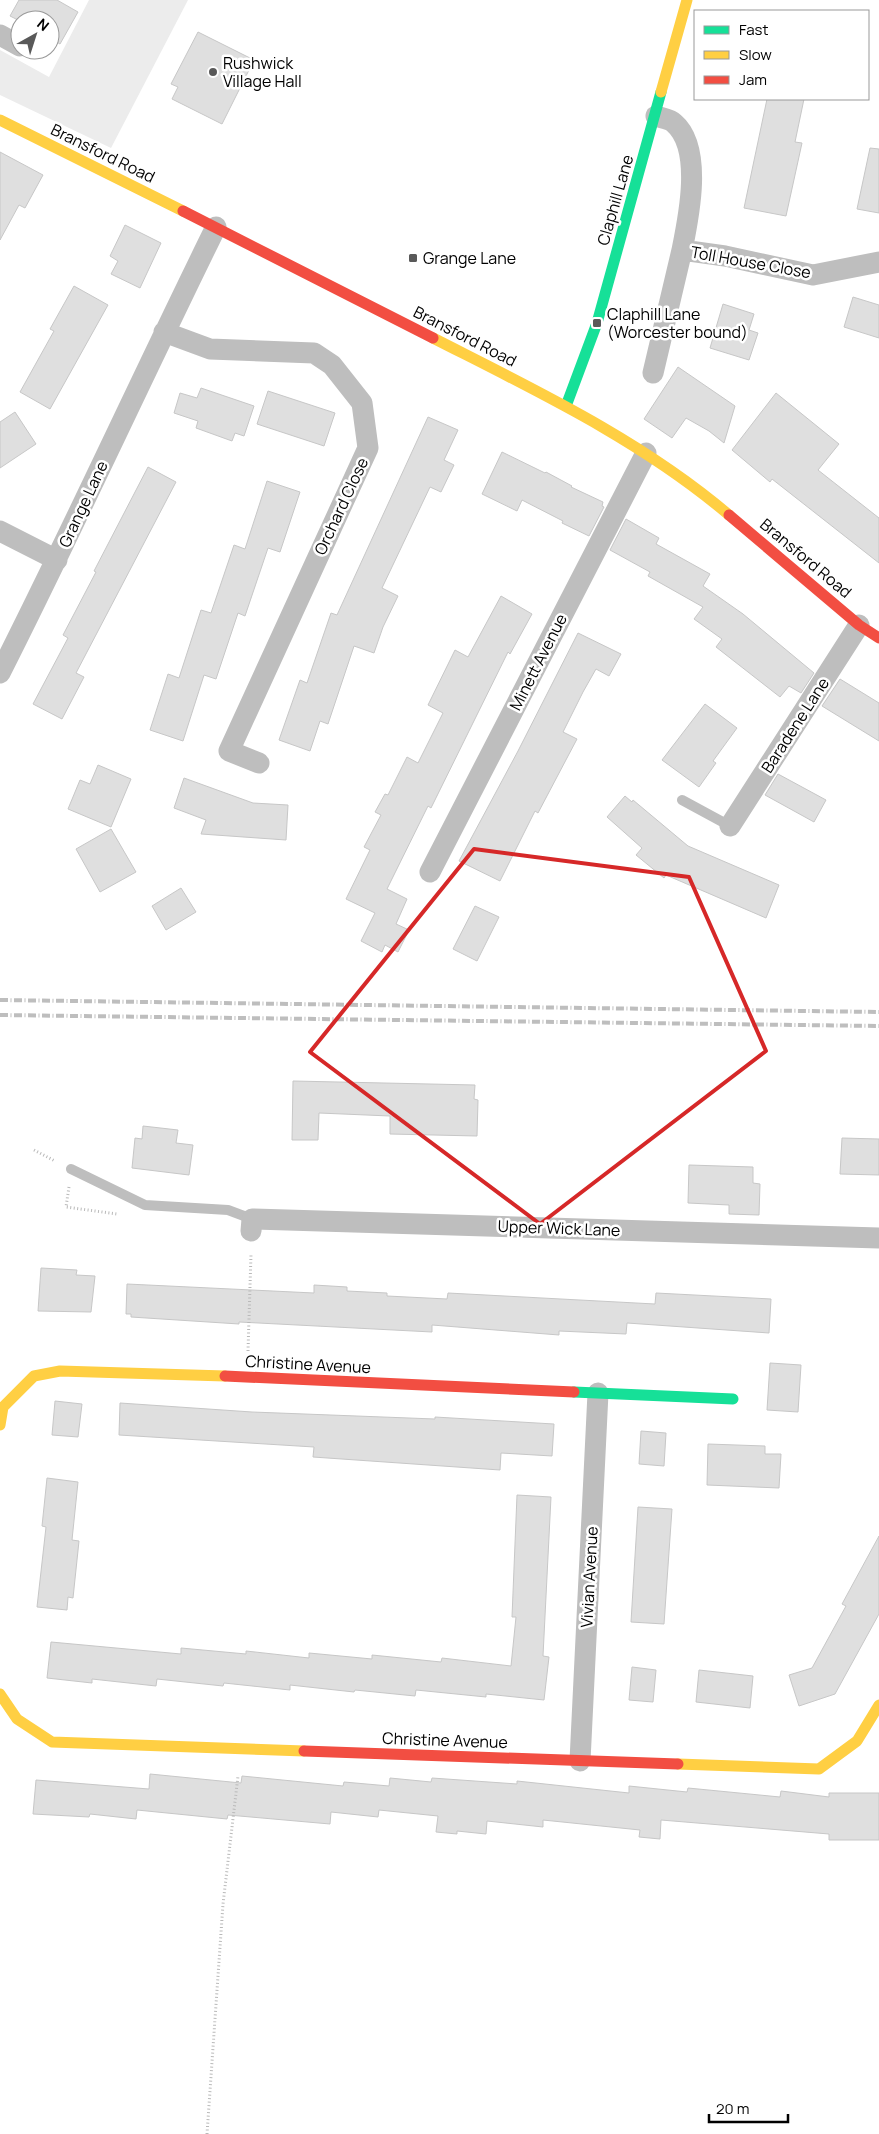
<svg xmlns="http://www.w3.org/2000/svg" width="879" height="2134" font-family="Manrope,sans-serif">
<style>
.green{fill:#ececec}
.building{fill:#dfdfdf;stroke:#c7c7c7}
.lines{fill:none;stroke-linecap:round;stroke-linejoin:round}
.path{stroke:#b9b9b9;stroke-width:3;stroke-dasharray:1 2.5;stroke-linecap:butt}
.lane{stroke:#bebebe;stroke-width:10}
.street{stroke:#bebebe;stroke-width:21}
.fast{stroke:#16e098;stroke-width:11}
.slow{stroke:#ffcf43;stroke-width:11}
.jam{stroke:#f24e42;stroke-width:11}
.rail{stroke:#bebebe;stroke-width:4;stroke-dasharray:8 2.5 1 2.5;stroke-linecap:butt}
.marked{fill:none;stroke:#d62828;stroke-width:4;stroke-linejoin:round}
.poi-dot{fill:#595959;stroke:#fff;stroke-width:2}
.labels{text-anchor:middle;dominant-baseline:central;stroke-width:5;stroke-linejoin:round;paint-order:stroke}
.poi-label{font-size:16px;fill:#000;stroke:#fff;text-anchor:start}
.street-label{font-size:16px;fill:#000;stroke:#fff}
</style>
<rect width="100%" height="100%" fill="#fff"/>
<!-- green -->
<path class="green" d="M89 0H188L111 148 0 95V50L49 77Z"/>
<!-- building -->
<path class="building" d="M19 0H57L78 12 60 44 50 38V20L20 21 10 16Z
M198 32 254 60 222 124 172 99 178 87 171 84Z
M767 99H804L795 142 802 143 786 216 744 208Z
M870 148 879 149V213L857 209Z
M0 152 43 175 25 208 19 205 0 240Z
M125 225 161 243 140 288 111 274 118 261 110 256Z
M74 286 108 305 50 409 20 392 54 331 50 329Z
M853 297 879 305V338L844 327Z
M723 304 754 314 749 330 758 333 749 360 710 348Z
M678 367 735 406 724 443 709 431 686 418 672 438 644 419Z
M201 388 254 406 244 436 235 433 232 441 196 428 198 421 174 413 180 393 197 398Z
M268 391 335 413 324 446 257 424Z
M776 393 839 444 818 470 879 518V563L772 479 770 482 732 450Z
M15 412 36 444 0 468V422Z
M428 417 458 430 444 460 454 465 441 492 430 487 382 588 398 596 383 627 374 653 354 646 328 724 320 721 310 751 279 740 300 680 307 683 331 613 337 615Z
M502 452 545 473 546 472 572 486 571 487 603 502 602 506 604 507 589 536 562 523 563 521 522 500 517 511 482 494Z
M148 467 176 482 76 673 84 677 62 719 33 704 68 638 63 635 96 572 94 571Z
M267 481 300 492 280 552 268 548 245 616 238 613 216 679 204 675 183 741 150 730 168 674 179 678 201 610 211 613 234 545 245 549Z
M626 519 659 538 656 544 710 574 703 586 743 614 814 673 801 693 789 686 780 697 716 647 722 639 694 619 703 607 648 576 650 572 610 550Z
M501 596 532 614 510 654 508 652 431 808 428 806 387 889 407 899 396 924 409 930 398 952 385 945 382 952 361 941 375 913 346 899 370 850 364 847 381 815 375 812 385 794 388 795 407 757 418 763 443 713 428 705 455 650 468 657Z
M578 633 621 654 609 676 596 669 583 692 563 732 577 739 538 813 535 811 500 881 459 861 518 751Z
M840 679 879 703V741L822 706Z
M705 704 737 728 713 761 716 763 699 787 662 760Z
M98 765 131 779 111 827 68 809 80 780 90 784Z
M778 774 826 800 814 822 765 795Z
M184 778 253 803 288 805 286 840 201 834 206 820 174 808Z
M625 796 632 802 633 800 688 846 779 885 766 918 666 875 664 878 636 855 642 848 607 817Z
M111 829 136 872 100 892 76 849Z
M181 888 196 912 166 930 152 906Z
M475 906 499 917 477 961 453 949Z
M293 1081 475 1085 474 1099 478 1100 477 1136 390 1134V1116L319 1113 318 1140H292Z
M143 1126 178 1130 176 1143 193 1145 189 1175 132 1168 135 1138 142 1139Z
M842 1138 879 1139V1175L840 1174Z
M689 1165 753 1167V1183L760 1184 759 1215 729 1214V1205L688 1203Z
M41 1268 77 1270 76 1275 95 1276 91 1312 38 1311Z
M127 1284 314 1293V1285L347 1287V1291L387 1293V1296L447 1299 448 1293 655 1304 656 1293 771 1299 769 1333 627 1323 626 1334 559 1331V1335L432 1325V1332L239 1322V1324L131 1317V1314H126Z
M770 1363 801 1365 798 1412 767 1410Z
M55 1401 82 1404 78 1437 52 1435Z
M120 1403 252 1412 435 1419V1417L554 1424 552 1456 501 1453 500 1470 313 1457 314 1447 119 1435Z
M641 1431 666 1433 664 1466 639 1464Z
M708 1444 765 1446V1454H781L779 1488 707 1485Z
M47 1478 78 1482 72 1540 79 1541 73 1598 68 1597 67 1610 37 1607 46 1527 42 1526Z
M517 1495 551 1497 543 1656 549 1657 544 1700 486 1694V1697L416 1690 415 1696 355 1690 354 1692 290 1685V1690L224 1683 223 1686 157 1679 156 1686 92 1679V1683L47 1678 51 1642 181 1654V1648L246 1654V1651L309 1658V1653L372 1659V1655L441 1662 442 1658 511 1666 516 1617H512Z
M638 1507 672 1509 664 1624 631 1622Z
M879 1536V1614L835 1694 799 1706 789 1675 812 1668 846 1606 842 1604Z
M632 1667 656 1670 653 1702 629 1700Z
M699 1670 753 1676 750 1708 696 1702Z
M150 1774 241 1783 242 1776 343 1786 344 1782 389 1786 390 1778 431 1782 432 1778 517 1784V1781L629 1793V1786L687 1792 688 1788 780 1797 781 1791 829 1797V1793H879V1840H829V1834L661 1820 660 1839 639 1837 640 1830 543 1820V1827L487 1821 486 1834 457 1831V1834L436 1832 438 1816 379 1810 378 1817 331 1812 330 1824 228 1815 227 1819 137 1810 136 1819 90 1814 89 1817 33 1814 36 1780 149 1789Z"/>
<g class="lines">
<!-- path -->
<path class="path" d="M34 1150 55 1161
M69 1187 66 1207 117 1214
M248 1351 251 1254
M207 2134 223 1904 238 1776"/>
<!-- lane -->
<path class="lane" d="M682 800 730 826
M71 1169 145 1205 228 1210 252 1219"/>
<!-- street -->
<path class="street" d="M0 35 20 46
M656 116C661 118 670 119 674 123 703 148 689 216 682 250L725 256 813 275 879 262
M164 332 210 349 314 353 332 365 362 403 368 448 229 751 259 763
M653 373 682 250
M0 531 57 560
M0 673C75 525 143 375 216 227
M730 826 859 625
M430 872 646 453
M251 1231 252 1219 879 1238
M580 1761 598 1393"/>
<!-- fast -->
<path class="fast" d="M566 406 597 323 661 92
M574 1392 733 1399"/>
<!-- slow -->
<path class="slow" d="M661 92 687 0
M0 120 183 211
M433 338C535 390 641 440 729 515
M0 1425 3 1407 34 1376 60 1371 225 1376
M0 1694 17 1719 52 1742 304 1751
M678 1764 819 1769 857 1741 879 1705"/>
<!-- jam -->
<path class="jam" d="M183 211 433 338
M729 515 859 625 879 638
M225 1376 574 1392
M304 1751 678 1764"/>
<!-- rail -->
<path class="rail" d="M0 1000 879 1012
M0 1015 879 1026"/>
</g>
<!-- marked area -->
<path class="marked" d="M474 849 689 877 766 1051 540 1224 310 1052Z"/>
<!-- markers -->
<g class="poi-dot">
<circle cx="213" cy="72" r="5"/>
<rect x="408" y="253" width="10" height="10" rx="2.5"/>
<rect x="592" y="318" width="10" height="10" rx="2.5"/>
</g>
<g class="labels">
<!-- poi labels -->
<g class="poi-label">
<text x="223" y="63">Rushwick<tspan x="223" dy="18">Village Hall</tspan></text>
<text x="423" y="258">Grange Lane</text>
<text x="607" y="314">Claphill Lane<tspan x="607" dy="18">(Worcester bound)</tspan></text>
</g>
<!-- street labels -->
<g class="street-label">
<text transform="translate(103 153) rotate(26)">Bransford Road</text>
<text transform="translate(615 200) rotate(-74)">Claphill Lane</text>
<text transform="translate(751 262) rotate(10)">Toll House Close</text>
<text transform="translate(465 336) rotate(27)">Bransford Road</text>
<text transform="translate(83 504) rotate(-65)">Grange Lane</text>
<text transform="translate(341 506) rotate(-65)">Orchard Close</text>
<text transform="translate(806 558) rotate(40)">Bransford Road</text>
<text transform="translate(538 662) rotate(-63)">Minett Avenue</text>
<text transform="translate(795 725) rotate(-57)">Baradene Lane</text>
<text transform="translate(559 1228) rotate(2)">Upper Wick Lane</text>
<text transform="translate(308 1364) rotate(3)">Christine Avenue</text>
<text transform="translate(589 1577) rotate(-87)">Vivian Avenue</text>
<text transform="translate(445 1740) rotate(2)">Christine Avenue</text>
</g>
</g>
<!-- legend -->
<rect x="694" y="10" width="175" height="90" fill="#ffffff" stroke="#999999"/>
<rect x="704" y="26" width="25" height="8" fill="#16e098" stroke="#999999"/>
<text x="739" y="35" font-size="15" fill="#000000">Fast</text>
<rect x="704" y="51" width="25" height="8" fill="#ffcf43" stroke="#999999"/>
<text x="739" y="60" font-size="15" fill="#000000">Slow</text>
<rect x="704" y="76" width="25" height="8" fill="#f24e42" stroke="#999999"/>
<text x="739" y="85" font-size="15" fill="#000000">Jam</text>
<!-- north arrow -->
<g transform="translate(35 35) rotate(39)"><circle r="24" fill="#ffffff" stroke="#999999"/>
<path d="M0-4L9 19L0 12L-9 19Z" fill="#595959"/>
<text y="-8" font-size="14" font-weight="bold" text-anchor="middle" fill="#000000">N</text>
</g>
<!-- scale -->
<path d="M709 2114v8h79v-8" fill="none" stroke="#000000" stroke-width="2.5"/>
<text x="716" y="2114" font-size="15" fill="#000000" stroke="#ffffff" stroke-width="4" paint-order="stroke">20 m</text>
</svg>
